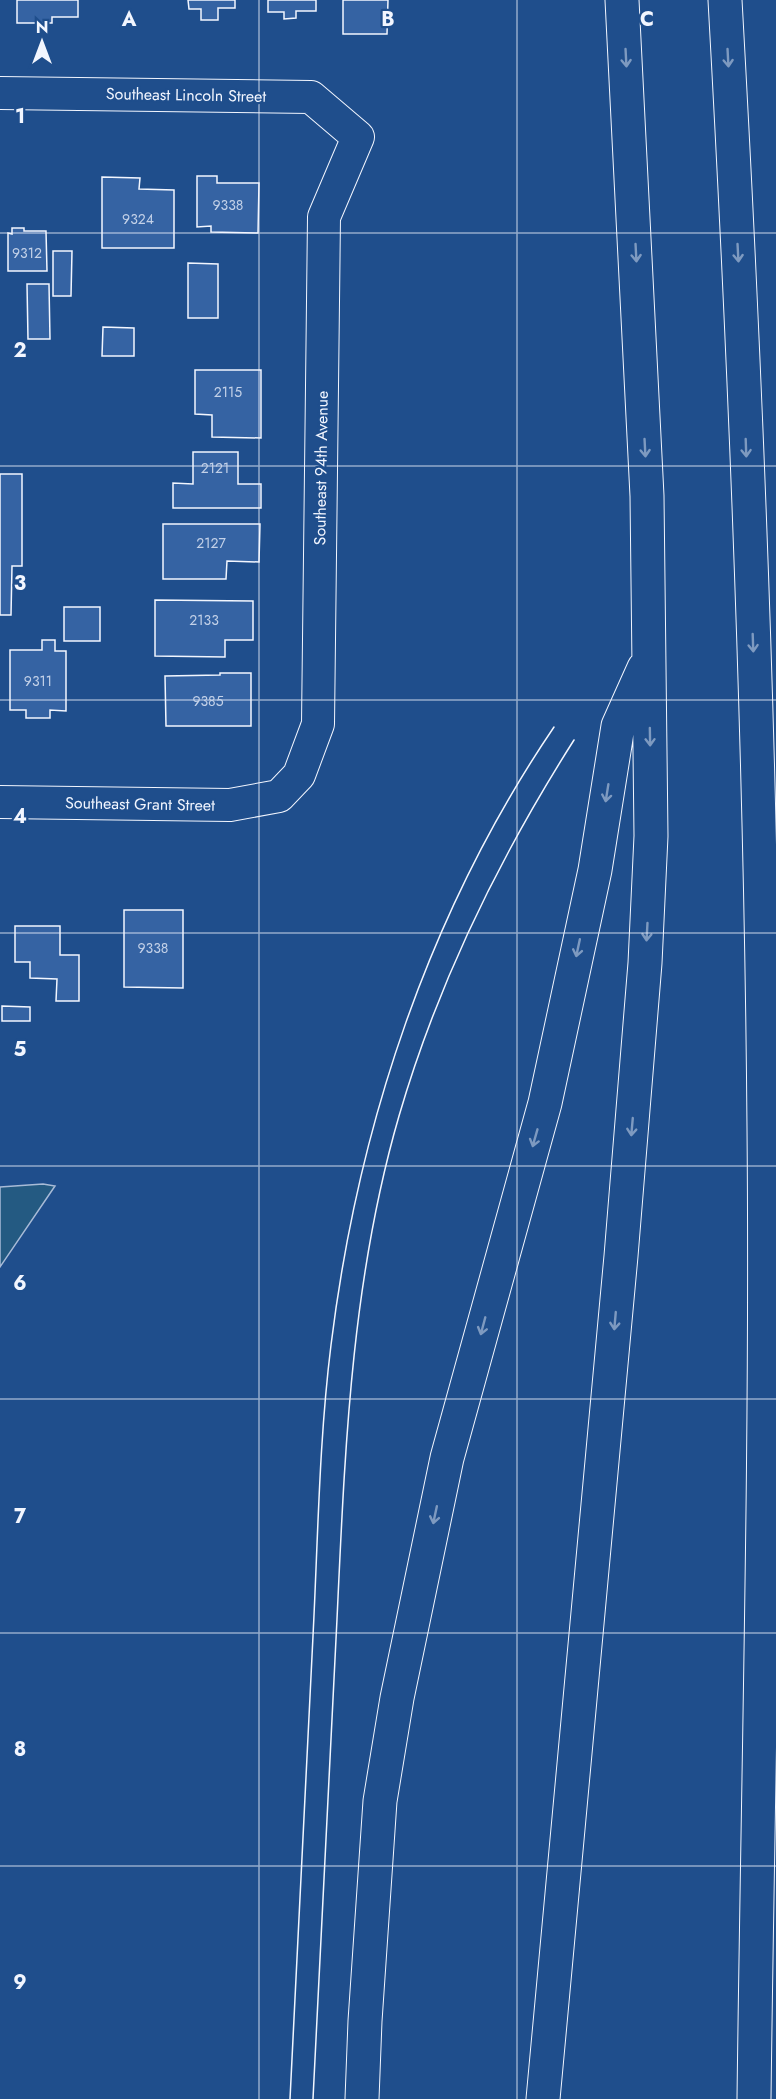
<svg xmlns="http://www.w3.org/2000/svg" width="776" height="2099" font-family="Jost,sans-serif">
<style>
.green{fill:#245a82;stroke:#a8bbd7;stroke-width:1.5}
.building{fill:#3563a3;stroke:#f2f6ff;stroke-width:1.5}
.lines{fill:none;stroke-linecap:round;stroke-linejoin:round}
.minor-casing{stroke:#f2f6ff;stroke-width:34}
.motorway-casing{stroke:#f2f6ff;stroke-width:35}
.minor{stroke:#1f4e8c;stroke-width:32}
.motorway{stroke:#1f4e8c;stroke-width:33}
.tram{stroke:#f2f6ff;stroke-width:1.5}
.oneway{stroke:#7e9ac0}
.grid{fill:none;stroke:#f2f6ff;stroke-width:1.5;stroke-opacity:0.55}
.labels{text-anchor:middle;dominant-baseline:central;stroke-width:4.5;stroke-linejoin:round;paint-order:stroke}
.number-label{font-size:14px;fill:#c3d1e8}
.street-label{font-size:16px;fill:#f2f6ff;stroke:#1f4e8c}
.grid-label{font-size:20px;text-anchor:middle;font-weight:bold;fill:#f2f6ff;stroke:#1f4e8c;stroke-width:4.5;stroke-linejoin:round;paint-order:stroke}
</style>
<rect width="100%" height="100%" fill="#1f4e8c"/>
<!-- green -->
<path class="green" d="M43 1184 55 1186 0 1267V1187Z"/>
<!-- building -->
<path class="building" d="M17 0H78V17H52V23H17Z
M188 0H235V8H218V20H201V9H189Z
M268 0H316V11H296V18L284 19V12H268Z
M343 0H388L387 34H343Z
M197 176H217V183H259L258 233 211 232V226L197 227Z
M102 177 140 178 139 189 174 190V248H102Z
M12 228H24V231H46L47 271H8V233L12 234Z
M53 251H72L71 296H53Z
M188 263 218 264V318H188Z
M27 284H49L50 339H28Z
M103 327 134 328V356H102Z
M195 370H261V438L212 437V415L195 414Z
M193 452H238V484H261V508H173V483L193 484Z
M0 474H22V566H12L11 615H0Z
M163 524H260L259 562 227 561 226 579H163Z
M155 600 253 601V640H225V657L155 656Z
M64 607H100V641H64Z
M42 640H55V651H66V711L50 710V718H26V710H10V650H42Z
M220 673H251V726H166L165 676 220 675Z
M124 910H183V988L124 987Z
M15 926H60V955H79V1001H56L57 979 30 978V962H15Z
M2 1006 30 1007V1021H2Z"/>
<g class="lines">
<!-- minor casing -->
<g class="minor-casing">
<path id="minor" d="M0 93 311 97 358 137 324 217 318 724 299 775 279 796 230 805 0 802"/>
</g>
<!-- motorway casing -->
<g class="motorway-casing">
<path id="motorway" d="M725 0C746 376 761 752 764 1128 767 1452 758 1775 754 2099
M362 2099 365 2021 380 1801 397 1698 447 1458 545 1103 595 870 618 726 644 668
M543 2099 621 1256 645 963 651 836 647 496 622 0"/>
</g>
<!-- minor -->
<use href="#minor" class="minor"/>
<!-- motorway -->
<use href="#motorway" class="motorway"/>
<!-- tram -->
<path class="tram" d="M290 2099C297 1945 305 1791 313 1636 318 1539 319 1441 331 1345 358 1126 429 911 554 727
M313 2099C321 1939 329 1779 337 1619 345 1450 351 1281 399 1116 438 982 499 858 574 740"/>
</g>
<!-- one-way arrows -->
<defs><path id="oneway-shaft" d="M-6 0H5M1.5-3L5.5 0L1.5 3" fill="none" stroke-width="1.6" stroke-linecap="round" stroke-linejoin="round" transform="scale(1.5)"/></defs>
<g class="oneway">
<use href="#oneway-shaft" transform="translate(626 58) rotate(87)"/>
<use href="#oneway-shaft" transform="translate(728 58) rotate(87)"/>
<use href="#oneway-shaft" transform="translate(636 253) rotate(87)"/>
<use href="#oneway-shaft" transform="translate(738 253) rotate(87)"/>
<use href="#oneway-shaft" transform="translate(645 448) rotate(87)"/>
<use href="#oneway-shaft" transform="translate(746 448) rotate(88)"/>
<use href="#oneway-shaft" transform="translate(753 643) rotate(88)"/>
<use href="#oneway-shaft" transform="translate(650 737) rotate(89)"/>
<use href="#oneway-shaft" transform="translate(607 793) rotate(99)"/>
<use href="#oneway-shaft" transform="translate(647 932) rotate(93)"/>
<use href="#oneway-shaft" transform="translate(578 948) rotate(102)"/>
<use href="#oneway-shaft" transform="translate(632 1127) rotate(95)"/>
<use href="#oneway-shaft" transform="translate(535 1138) rotate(106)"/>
<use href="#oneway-shaft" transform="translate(615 1321) rotate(95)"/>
<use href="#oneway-shaft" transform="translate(483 1326) rotate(105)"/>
<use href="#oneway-shaft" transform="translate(435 1515) rotate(102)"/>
</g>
<!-- grid -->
<path class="grid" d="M259 0V2099M517 0V2099M0 233H776M0 466H776M0 700H776M0 933H776M0 1166H776M0 1399H776M0 1633H776M0 1866H776"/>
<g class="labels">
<!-- number labels -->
<g class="number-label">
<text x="228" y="205">9338</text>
<text x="138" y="219">9324</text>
<text x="27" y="253">9312</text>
<text x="228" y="392">2115</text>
<text x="215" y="468">2121</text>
<text x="211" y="543">2127</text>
<text x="204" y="620">2133</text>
<text x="38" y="681">9311</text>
<text x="208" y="701">9385</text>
<text x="153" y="948">9338</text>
</g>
<!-- street labels -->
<g class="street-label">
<text transform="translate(186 95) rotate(1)">Southeast Lincoln Street</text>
<text transform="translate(321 468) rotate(-89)">Southeast 94th Avenue</text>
<text transform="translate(140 804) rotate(1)">Southeast Grant Street</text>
</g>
</g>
<g class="grid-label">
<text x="129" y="26">A</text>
<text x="388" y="26">B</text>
<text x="647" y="26">C</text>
<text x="20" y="123">1</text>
<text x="20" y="357">2</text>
<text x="20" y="590">3</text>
<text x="20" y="823">4</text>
<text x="20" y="1056">5</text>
<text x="20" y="1290">6</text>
<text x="20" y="1523">7</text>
<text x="20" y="1756">8</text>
<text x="20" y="1989">9</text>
</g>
<!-- north arrow -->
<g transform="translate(42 42)" stroke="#1f4e8c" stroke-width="4.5" paint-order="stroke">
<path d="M0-4.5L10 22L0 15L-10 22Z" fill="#f2f6ff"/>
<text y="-9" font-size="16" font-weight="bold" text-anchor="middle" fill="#f2f6ff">N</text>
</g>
</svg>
